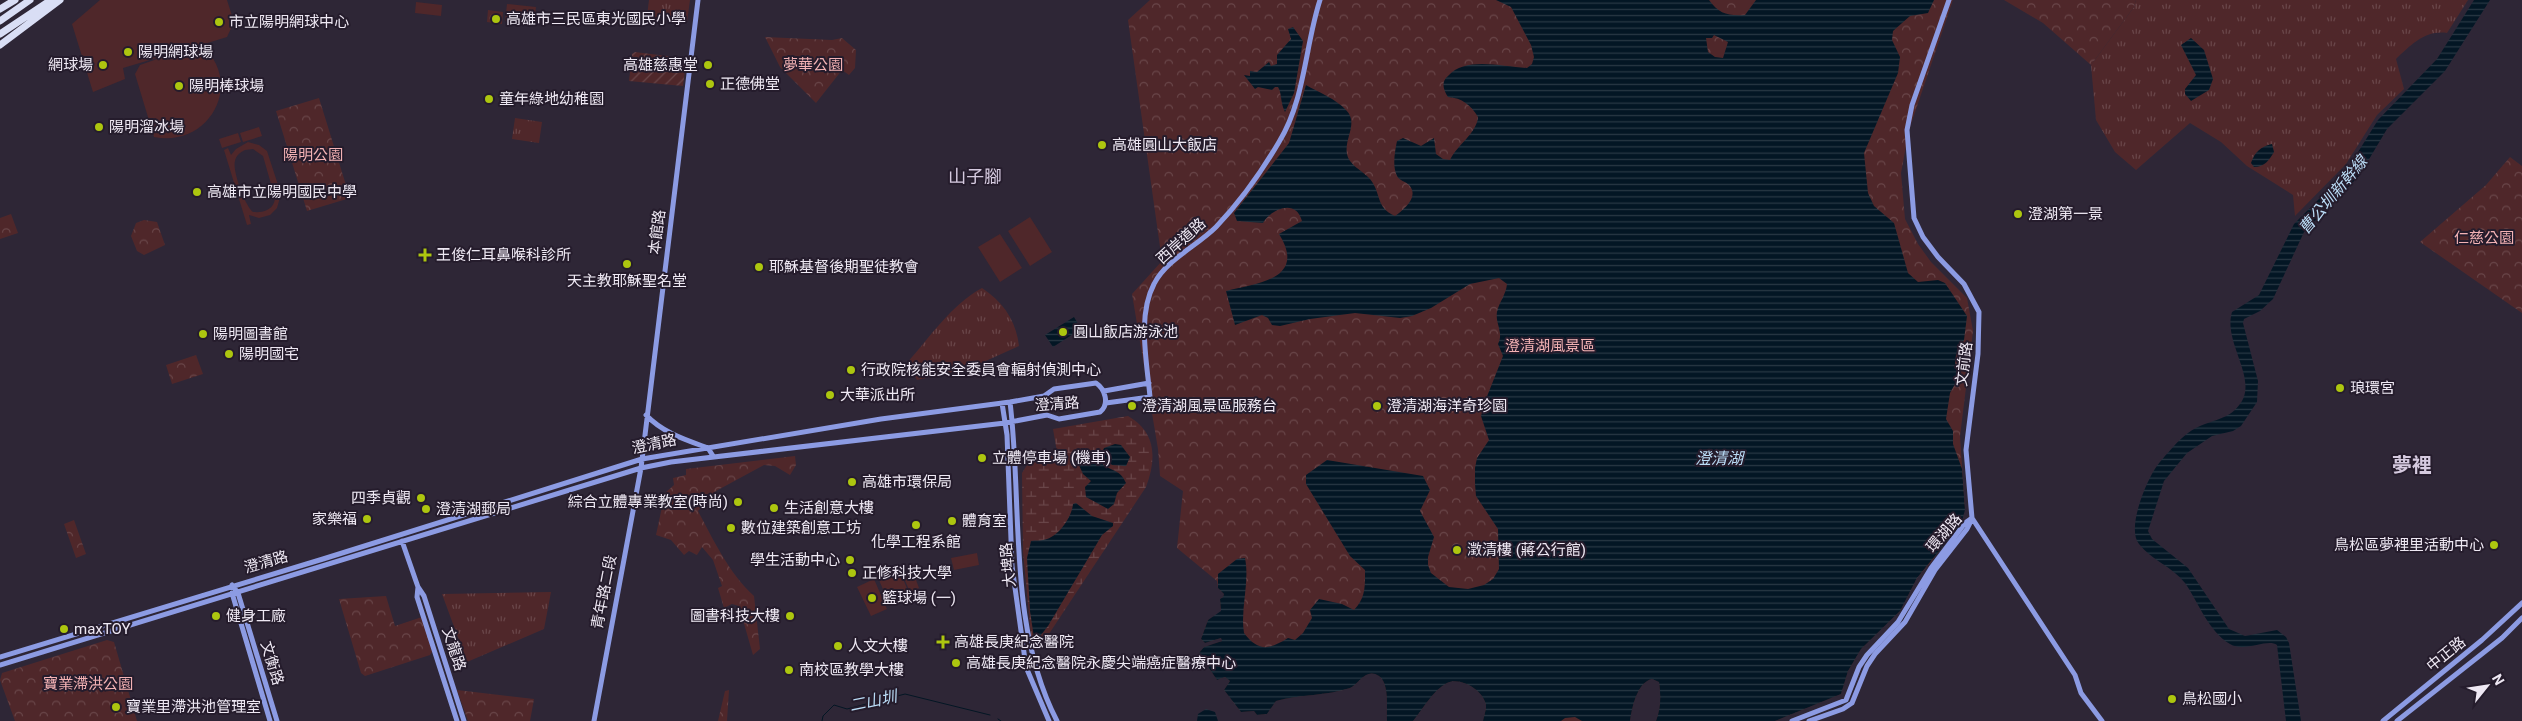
<svg xmlns="http://www.w3.org/2000/svg" width="2522" height="721" font-family="Roboto,'Noto Sans TC',sans-serif">
<style>
.grass{fill:url(#grass-tufts)}
.forest{fill:url(#forest-crowns)}
.wetland{fill:url(#wetland-marsh)}
.garden{fill:url(#garden-furrows)}
.pitch{fill:#4f272a;fill-rule:evenodd}
.water{fill:url(#water-rules);fill-rule:evenodd}
.lines{fill:none;stroke-linecap:round;stroke-linejoin:round}
.stream{stroke:#031624;stroke-width:1}
.secondary{stroke:#8c9be3;stroke-width:5}
.highway{stroke:#d9def5;stroke-width:7}
.poi-dot{fill:#adc60f;stroke:#251c2c;stroke-width:2}
.labels{text-anchor:middle;dominant-baseline:central;stroke-width:4;stroke-linejoin:round;paint-order:stroke}
.poi-label{font-size:15px;fill:#eee8f3;stroke:#251c2c;text-anchor:start}
.park-label{font-size:15px;fill:#f3b2b4;stroke:#251c2c}
.street-label{font-size:15px;fill:#eee8f3;stroke:#251c2c}
.water-label{font-size:16px;font-style:italic;fill:#badcf6;stroke:#251c2c}
.quarter-label{font-size:18px;fill:#d5cadf;stroke:#251c2c}
.district-label{font-size:20px;font-weight:bold;fill:#d5cadf;stroke:#251c2c}
</style>
<defs>
<pattern id="grass-tufts" width="24" height="20" patternUnits="userSpaceOnUse" patternTransform="scale(1.25)"><rect width="24" height="20" fill="#4f272a"/><path d="M3 7l-1-3M5 7V3M7 7l1-3M15 17l-1-3M17 17v-4M19 17l1-3" fill="none" stroke="#694649"/></pattern>
<pattern id="forest-crowns" width="20" height="18" patternUnits="userSpaceOnUse" patternTransform="scale(1.25)"><rect width="20" height="18" fill="#4f272a"/><path d="M2 6a3 3 0 1 1 6 0M12 15a3 3 0 1 1 6 0" fill="none" stroke="#694649"/></pattern>
<pattern id="wetland-marsh" width="20" height="14" patternUnits="userSpaceOnUse" patternTransform="scale(1.25)"><rect width="20" height="14" fill="#4f272a"/><path d="M1 5h8M5 5V1M11 12h8M15 12V8" fill="none" stroke="#694649"/></pattern>
<pattern id="garden-furrows" width="10" height="10" patternUnits="userSpaceOnUse" patternTransform="scale(1.25)"><rect width="10" height="10" fill="#4f272a"/><path d="M-1 1l2-2M0 10L10 0M9 11l2-2" fill="none" stroke="#694649"/></pattern>
<pattern id="water-rules" width="6" height="5" patternUnits="userSpaceOnUse" patternTransform="scale(1.25)"><rect width="6" height="5" fill="#031624"/><path d="M0 2.5h6" fill="none" stroke="#283844"/></pattern>
</defs>
<rect width="100%" height="100%" fill="#2e2636"/>
<!-- grass -->
<path class="grass" d="M649 0H690L687 22 647 16Z
M2136 0H2468L2447 33C2425 30 2411 45 2396 59L2404 89 2377 115 2346 164 2295 216 2293 195 2247 166 2221 142 2190 123 2136 170 2115 152 2096 120 2091 65 2134 7Z
M515 118 542 122 539 143 512 139Z
M982 288C1003 302 1016 320 1019 346L970 368 917 380 907 363C930 337 951 305 982 288Z
M551 592 544 629 467 662 442 594Z"/>
<!-- forest -->
<path class="forest" d="M1150 0H1953L1909 130 1901 173 1905 219 1918 244 1931 262 1967 298 1973 331 1960 436 1965 510 1932 561 1917 578 1900 611 1861 649 1848 671 1841 694 1775 721H1656C1661 708 1661 695 1659 682L1652 679C1637 682 1632 708 1630 721H1483C1484 717 1486 710 1486 706 1485 691 1460 676 1447 683 1433 690 1423 709 1413 721H1387C1386 709 1390 684 1379 676 1366 667 1359 684 1350 688 1327 696 1300 694 1276 701L1267 714 1257 715 1254 711 1241 712 1224 690 1230 681 1225 677 1217 680 1199 653 1204 647 1222 641 1221 638 1205 643 1201 639 1208 620 1221 612 1220 599 1223 597 1224 594 1218 588 1217 581 1177 548 1183 491 1160 476 1158 449 1132 294 1162 261 1128 20Z
M2004 0H2136L2134 7 2091 65 2043 23Z
M488 10 503 12 502 24 487 22Z
M765 37 832 40 842 38 856 50 855 68 849 75 842 70 816 103 780 67Z
M319 98 350 198 307 211 276 111Z
M2510 157 2522 166V313L2420 242 2486 185Z
M11 214 18 233 0 239V218Z
M144 220 157 222 165 245 144 255 137 251 131 236 136 223Z
M196 355 203 374 172 384 166 365Z
M795 456 796 465 790 475 775 466 764 465 716 491 698 511C714 541 729 573 754 596L760 649 753 655 739 606 732 604 724 608 718 588 722 586 713 560 702 547 697 555 689 551 684 555 671 540 656 535 665 493 674 485 673 478 686 475V469Z
M74 520 86 554 76 558 64 524Z
M386 596 395 626 422 617 433 650 430 655 365 676 361 673 339 599Z
M107 640 114 642 137 721H15L0 680 2 673Z
M457 690 534 699 530 721H468Z
M729 690 727 721H718L725 691Z"/>
<!-- wetland -->
<path class="wetland" d="M1128 416C1156 432 1157 458 1146 487L1039 649 1035 650 1032 646 1023 552 1022 473 1027 465 1057 452 1053 429Z"/>
<!-- garden -->
<path class="garden" d="M635 52 683 58 686 63 683 86 629 81 632 54Z"/>
<!-- pitch -->
<path class="pitch" d="M100 0H227L234 22 227 37 201 45C245 82 210 148 154 137L135 74 140 65 180 51 123 68 125 79 93 92 72 24Z
M416 2 442 5 441 16 415 13Z
M507 4 536 7 534 24 505 21Z
M259 127 262 136 243 142 240 133Z
M238 133 241 142 222 148 219 139Z
M248 142 259 145 267 151 281 194 277 208 270 215 259 218 249 215 251 224 247 225 224 150 228 148 231 155 236 149ZM245 150 253 149 263 156 275 198C274 210 263 213 253 212 245 206 232 170 235 161 236 155 241 152 245 150Z
M1030 217 1052 252 1030 266 1008 231Z
M1000 234 1022 268 1000 282 978 247Z
M977 553 979 565 954 570 951 558Z
M900 572 909 593 888 601 879 580Z
M913 572 919 588 910 592 903 576Z
M874 579 887 609 871 616 857 587Z"/>
<!-- water -->
<path class="water" d="M1496 0H1709C1719 14 1728 16 1745 15L1756 0H1934L1928 13 1910 16 1893 31 1892 40 1900 57 1898 73 1864 153 1868 193 1874 206 1894 223 1908 273 1918 282 1938 280 1945 283 1967 316 1964 340 1956 355 1955 363 1959 370V377L1950 393 1946 419 1953 431V444L1962 469 1965 510 1961 524 1917 578 1900 611 1861 649 1848 671 1841 694 1775 721H1656C1661 708 1661 695 1659 682L1652 679C1637 682 1632 708 1630 721H1582L1575 717 1565 718 1561 721H1483C1484 717 1486 710 1486 706 1485 691 1460 676 1447 683 1433 690 1423 709 1413 721H1387C1386 709 1390 684 1379 676 1366 667 1359 684 1350 688 1327 696 1300 694 1276 701L1267 714 1257 715 1254 711 1241 712 1224 690 1230 681 1225 677 1217 680 1199 653 1204 647 1222 641 1221 638 1205 643 1201 639 1208 620 1221 611 1220 599 1223 597 1224 594 1218 588V574L1237 559 1245 558C1250 583 1240 608 1244 633 1259 653 1270 649 1288 638L1295 640 1303 633 1312 618 1310 610 1319 599 1342 604 1354 610C1366 598 1365 585 1365 570L1350 556 1306 484V475L1327 460 1423 476 1430 490 1420 511 1434 537 1428 557V565L1431 573 1449 587 1468 589 1484 585 1493 579 1499 569 1498 529 1476 496 1475 484V468L1477 458 1489 440 1481 416 1486 399 1503 356 1498 344C1504 332 1495 324 1497 312 1499 302 1506 295 1507 284L1499 278 1470 284 1431 308 1412 316 1400 318 1355 313 1310 319 1280 326 1272 325 1268 318 1262 315 1235 325 1226 291C1258 283 1307 279 1279 234L1302 221C1296 198 1271 209 1263 223L1237 221 1234 213 1289 143 1306 85C1318 92 1336 99 1346 110 1359 123 1344 138 1347 154 1349 165 1363 171 1370 179 1382 194 1375 207 1395 216 1403 210 1420 197 1409 185 1405 181 1400 181 1397 176 1392 166 1395 151 1397 141L1403 138 1421 146 1434 138 1436 154 1443 159 1450 160C1457 145 1477 133 1478 117 1471 105 1462 98 1448 97 1443 89 1441 82 1448 76 1466 56 1502 67 1527 68L1532 64 1534 57 1531 45 1511 7ZM1714 35 1728 42 1723 58 1715 57 1708 52 1706 38H1712Z
M2474 0H2490L2445 71 2387 129 2359 176 2304 232 2273 299 2260 311 2244 319 2243 323 2258 381 2257 402 2241 426 2233 431 2212 436 2187 453 2164 481 2148 531 2152 539 2188 568 2229 629 2245 636 2277 630 2286 637 2289 643 2301 721H2286L2277 645C2267 638 2245 653 2230 644 2208 631 2199 603 2185 583 2173 567 2151 560 2139 544 2127 529 2144 488 2153 472 2158 463 2167 454 2174 446 2183 436 2193 428 2205 424 2221 418 2232 417 2242 401 2256 376 2223 341 2232 312L2259 295 2294 224 2345 173 2378 120 2437 59Z
M1293 27 1303 41 1294 93 1285 112C1280 102 1282 93 1278 87H1275L1272 90 1258 87 1255 89 1244 75 1250 76V71L1257 72 1269 62 1271 66 1277 64V55L1291 39 1288 29Z
M2191 38 2204 50 2213 79 2209 90 2191 101 2185 94V89L2196 75 2181 45Z
M2272 144 2274 152C2269 160 2265 167 2254 167L2251 163C2254 153 2261 146 2272 144Z
M1074 317 1081 329 1053 347 1045 335Z
M1115 444 1121 445 1130 457 1126 466 1112 465 1101 455 1104 448Z
M1079 450 1095 453C1098 457 1100 462 1105 466 1115 472 1121 471 1126 483L1117 493 1114 504 1108 509 1086 497 1085 487 1091 481 1083 474 1074 454 1075 451Z
M1076 503 1092 516 1113 523V526L1102 535 1048 626 1037 640 1034 638 1030 611 1027 558 1031 541C1036 540 1042 541 1047 539 1060 535 1072 516 1073 504Z
M1206 709 1215 712 1218 721H1197L1198 714Z"/>
<g class="lines">
<!-- stream -->
<path class="stream" d="M998 719 1001 721
M822 721 823 716 834 705 847 709 905 694 990 715"/>
<!-- secondary -->
<path class="secondary" d="M1949 0 1912 105 1907 130 1914 218 1923 237 1938 257 1964 284 1979 312 1978 354 1966 450 1972 518 2075 675 2081 693 2102 721
M1104 391 1149 383
M1010 402C1023 508 1007 624 1057 721
M1002 403 1007 435 1012 566 1026 667 1049 721
M1106 403 1150 397C1147 362 1137 316 1154 284 1166 260 1197 246 1216 227 1239 203 1262 171 1279 142 1305 100 1305 46 1320 0
M646 415C663 433 686 440 708 448L713 456
M402 541 418 587 424 596 464 721
M232 585 238 593 277 721
M418 587 417 597 457 721
M232 593 270 721
M0 657 323 559 642 459 881 419 1010 402 1044 396 1054 389 1096 383C1105 389 1110 404 1100 412L1059 419 1047 415 1005 423 671 462 641 468 0 665
M594 721 641 468 698 0
M1792 721 1846 700 1859 667 1867 655 1898 622 1931 568 1965 523 1972 518
M1809 721 1843 709 1852 703 1867 666 1875 654 1905 622 1935 570 1967 529 1972 519
M2383 721 2482 640 2522 603
M2397 721 2502 638 2522 618"/>
<!-- highway -->
<path class="highway" d="M0 9 15 0
M0 21 30 0
M0 34 51 0
M0 45 60 0"/>
</g>
<!-- markers -->
<g class="poi-dot">
<circle cx="496" cy="19" r="5"/>
<circle cx="219" cy="22" r="5"/>
<circle cx="128" cy="52" r="5"/>
<circle cx="103" cy="65" r="5"/>
<circle cx="708" cy="65" r="5"/>
<circle cx="710" cy="84" r="5"/>
<circle cx="179" cy="86" r="5"/>
<circle cx="489" cy="99" r="5"/>
<circle cx="99" cy="127" r="5"/>
<circle cx="1102" cy="145" r="5"/>
<circle cx="197" cy="192" r="5"/>
<circle cx="2018" cy="214" r="5"/>
<path d="M422.5 247.5h5v5h5v5h-5v5h-5v-5h-5v-5h5z"/>
<circle cx="627" cy="264" r="5"/>
<circle cx="759" cy="267" r="5"/>
<circle cx="1063" cy="332" r="5"/>
<circle cx="203" cy="334" r="5"/>
<circle cx="229" cy="354" r="5"/>
<circle cx="851" cy="370" r="5"/>
<circle cx="2340" cy="388" r="5"/>
<circle cx="830" cy="395" r="5"/>
<circle cx="1132" cy="406" r="5"/>
<circle cx="1377" cy="406" r="5"/>
<circle cx="982" cy="458" r="5"/>
<circle cx="852" cy="482" r="5"/>
<circle cx="421" cy="498" r="5"/>
<circle cx="738" cy="502" r="5"/>
<circle cx="774" cy="508" r="5"/>
<circle cx="426" cy="509" r="5"/>
<circle cx="367" cy="519" r="5"/>
<circle cx="952" cy="521" r="5"/>
<circle cx="916" cy="525" r="5"/>
<circle cx="731" cy="528" r="5"/>
<circle cx="2494" cy="545" r="5"/>
<circle cx="1457" cy="550" r="5"/>
<circle cx="850" cy="560" r="5"/>
<circle cx="852" cy="573" r="5"/>
<circle cx="872" cy="598" r="5"/>
<circle cx="216" cy="616" r="5"/>
<circle cx="790" cy="616" r="5"/>
<circle cx="64" cy="629" r="5"/>
<path d="M940.5 634.5h5v5h5v5h-5v5h-5v-5h-5v-5h5z"/>
<circle cx="838" cy="646" r="5"/>
<circle cx="956" cy="663" r="5"/>
<circle cx="789" cy="670" r="5"/>
<circle cx="2172" cy="699" r="5"/>
<circle cx="116" cy="707" r="5"/>
</g>
<g class="labels">
<!-- poi labels -->
<g class="poi-label">
<text x="506" y="19">高雄市三民區東光國民小學</text>
<text x="229" y="22">市立陽明網球中心</text>
<text x="138" y="52">陽明網球場</text>
<text x="93" y="65" text-anchor="end">網球場</text>
<text x="698" y="65" text-anchor="end">高雄慈惠堂</text>
<text x="720" y="84">正德佛堂</text>
<text x="189" y="86">陽明棒球場</text>
<text x="499" y="99">童年綠地幼稚園</text>
<text x="109" y="127">陽明溜冰場</text>
<text x="1112" y="145">高雄圓山大飯店</text>
<text x="207" y="192">高雄市立陽明國民中學</text>
<text x="2028" y="214">澄湖第一景</text>
<text x="436" y="255">王俊仁耳鼻喉科診所</text>
<text x="769" y="267">耶穌基督後期聖徒教會</text>
<text x="627" y="281" text-anchor="middle">天主教耶穌聖名堂</text>
<text x="1073" y="332">圓山飯店游泳池</text>
<text x="213" y="334">陽明圖書館</text>
<text x="239" y="354">陽明國宅</text>
<text x="861" y="370">行政院核能安全委員會輻射偵測中心</text>
<text x="2350" y="388">琅環宮</text>
<text x="840" y="395">大華派出所</text>
<text x="1142" y="406">澄清湖風景區服務台</text>
<text x="1387" y="406">澄清湖海洋奇珍園</text>
<text x="992" y="458">立體停車場 (機車)</text>
<text x="862" y="482">高雄市環保局</text>
<text x="411" y="498" text-anchor="end">四季貞觀</text>
<text x="728" y="502" text-anchor="end">綜合立體專業教室(時尚)</text>
<text x="784" y="508">生活創意大樓</text>
<text x="436" y="509">澄清湖郵局</text>
<text x="357" y="519" text-anchor="end">家樂福</text>
<text x="962" y="521">體育室</text>
<text x="741" y="528">數位建築創意工坊</text>
<text x="916" y="542" text-anchor="middle">化學工程系館</text>
<text x="2484" y="545" text-anchor="end">鳥松區夢裡里活動中心</text>
<text x="1467" y="550">澂清樓 (蔣公行館)</text>
<text x="840" y="560" text-anchor="end">學生活動中心</text>
<text x="862" y="573">正修科技大學</text>
<text x="882" y="598">籃球場 (一)</text>
<text x="226" y="616">健身工廠</text>
<text x="780" y="616" text-anchor="end">圖書科技大樓</text>
<text x="74" y="629">maxTOY</text>
<text x="954" y="642">高雄長庚紀念醫院</text>
<text x="848" y="646">人文大樓</text>
<text x="966" y="663">高雄長庚紀念醫院永慶尖端癌症醫療中心</text>
<text x="799" y="670">南校區教學大樓</text>
<text x="2182" y="699">鳥松國小</text>
<text x="126" y="707">寶業里滯洪池管理室</text>
</g>
<!-- park labels -->
<g class="park-label">
<text x="813" y="65">夢華公園</text>
<text x="313" y="155">陽明公園</text>
<text x="2484" y="238">仁慈公園</text>
<text x="1550" y="346">澄清湖風景區</text>
<text x="88" y="684">寶業滯洪公園</text>
</g>
<!-- street labels -->
<g class="street-label">
<text transform="translate(657 232) rotate(-83)">本館路</text>
<text transform="translate(1181 241) rotate(-42)">西岸道路</text>
<text transform="translate(1964 364) rotate(-83)">文前路</text>
<text transform="translate(1057 404) rotate(-4)">澄清路</text>
<text transform="translate(654 444) rotate(-12)">澄清路</text>
<text transform="translate(1944 533) rotate(-49)">環湖路</text>
<text transform="translate(266 562) rotate(-16)">澄清路</text>
<text transform="translate(1008 565) rotate(-95)">大埤路</text>
<text transform="translate(604 592) rotate(-79)">青年路二段</text>
<text transform="translate(454 649) rotate(72)">文龍路</text>
<text transform="translate(2446 654) rotate(-39)">中正路</text>
<text transform="translate(272 663) rotate(73)">文衡路</text>
</g>
<!-- water labels -->
<g class="water-label">
<text transform="translate(2333 195) rotate(-50)">曹公圳新幹線</text>
<text x="1719" y="458">澄清湖</text>
<text transform="translate(873 701) rotate(-12)">二山圳</text>
</g>
<!-- quarter labels -->
<g class="quarter-label">
<text x="975" y="176">山子腳</text>
</g>
<!-- district labels -->
<g class="district-label">
<text x="2412" y="465">夢裡</text>
</g>
</g>
<!-- north arrow -->
<g transform="translate(2487 686) rotate(60)" stroke="#251c2c" stroke-width="4" paint-order="stroke">
<path d="M0-4L9 19L0 12L-9 19Z" fill="#eee8f3"/>
<text y="-8" font-size="14" font-weight="bold" text-anchor="middle" fill="#eee8f3">N</text>
</g>
</svg>
